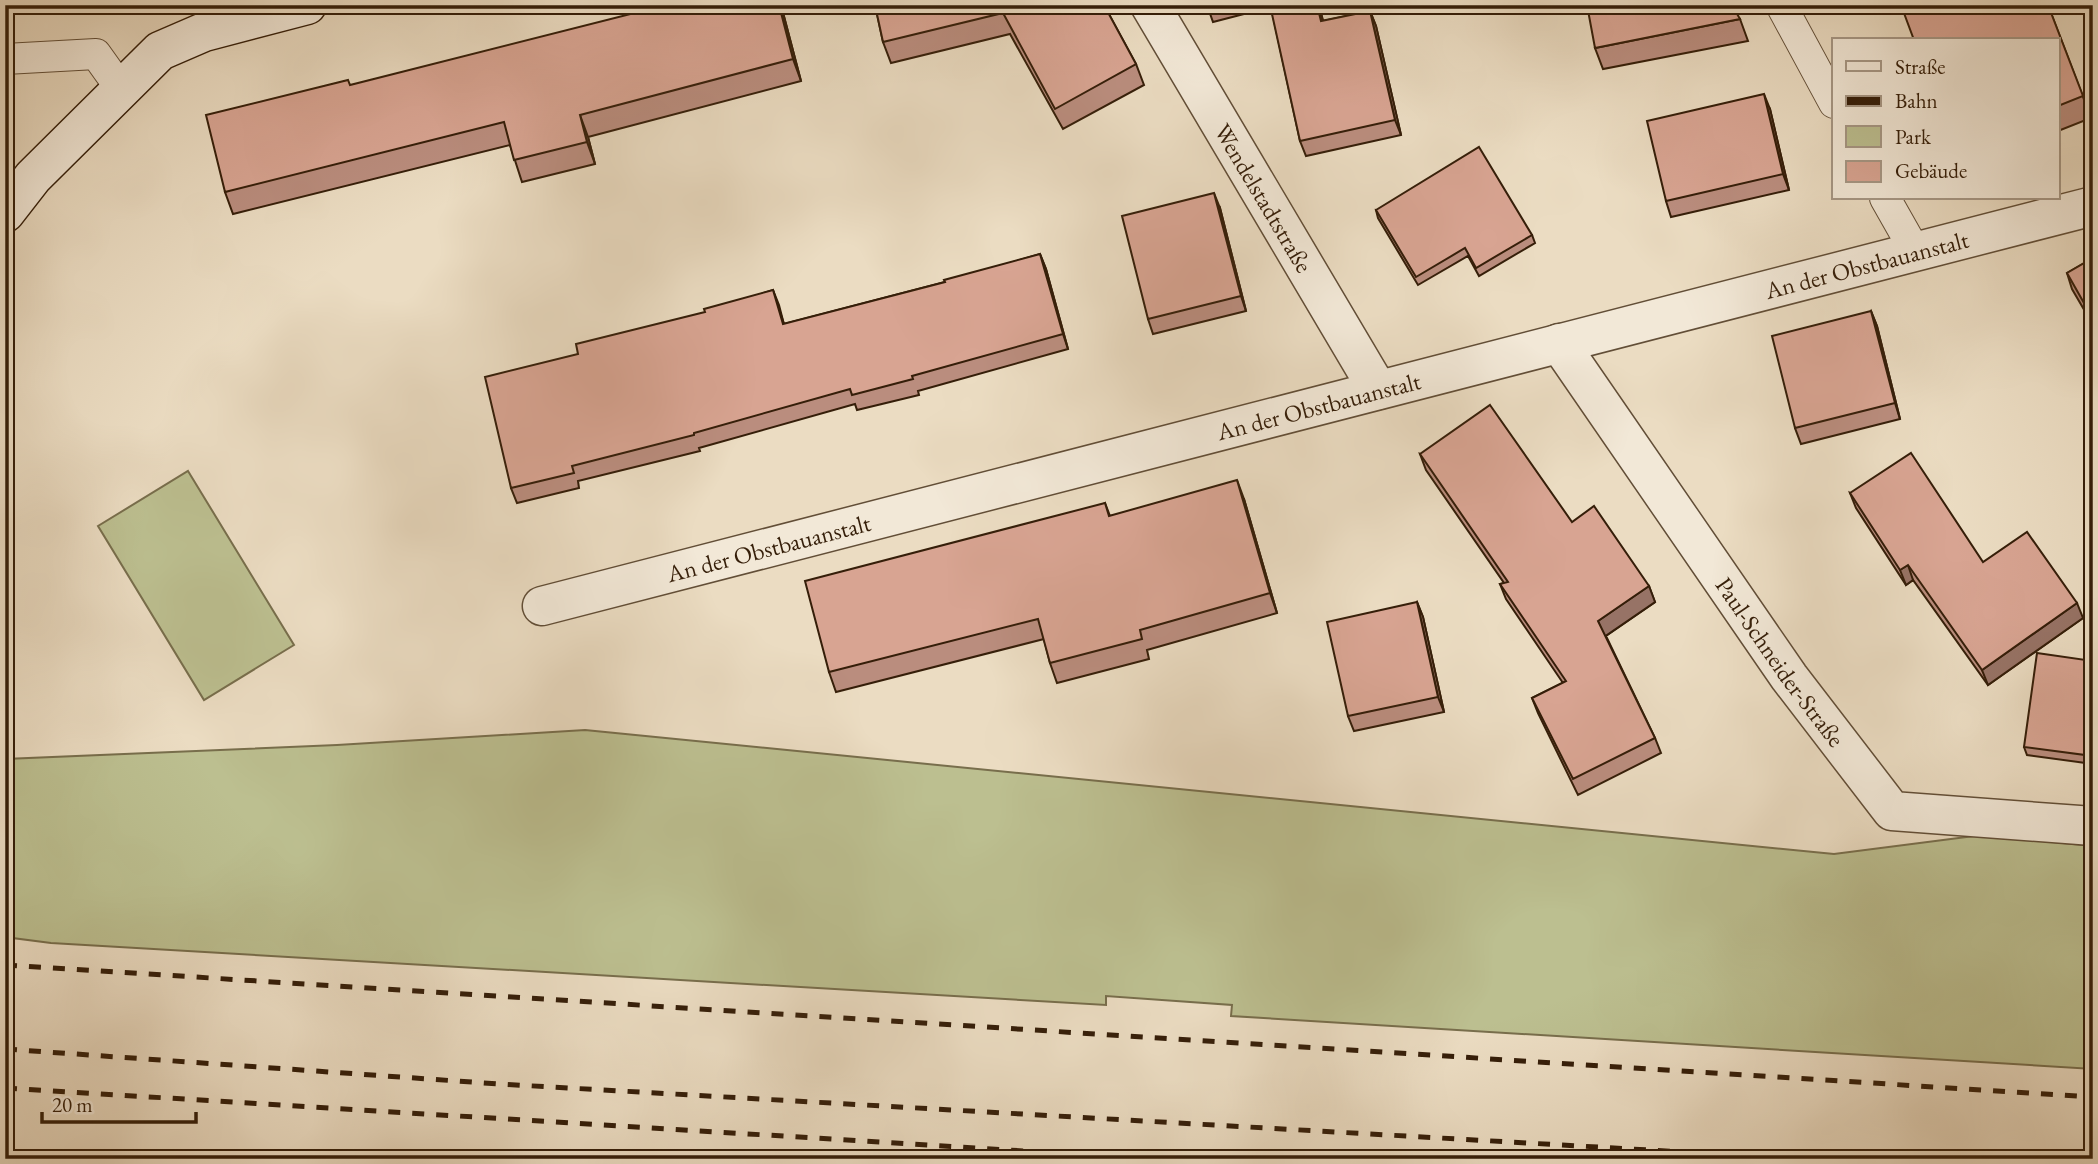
<svg xmlns="http://www.w3.org/2000/svg" width="2098" height="1164" font-family="'EB Garamond',serif">
<style>
.green{fill:#bcbf90;stroke:#786e4c;stroke-width:2}
.lines{fill:none;stroke-linecap:round;stroke-linejoin:round}
.service-casing{stroke:#624e37;stroke-width:32}
.minor-casing{stroke:#624e37;stroke-width:41}
.secondary-casing{stroke:#351e09;stroke-width:41}
.service{stroke:#f2e8d7;stroke-width:30}
.minor{stroke:#f2e8d7;stroke-width:38}
.secondary{stroke:#f2e8d7;stroke-width:38}
.rail{stroke:#351e09;stroke-width:5;stroke-dasharray:12 12;stroke-linecap:butt}
.wall{fill:#ba8d7e;stroke:#351e09;stroke-width:2}
.shaded-wall{fill:#977366;stroke:#351e09;stroke-width:2}
.building{fill:#d8a492;stroke:#351e09;stroke-width:2}
.labels{text-anchor:middle;dominant-baseline:central;stroke-width:5;stroke-linejoin:round;paint-order:stroke}
.street-label{font-size:24px;fill:#351e09;stroke:#f2e8d7}
</style>
<rect width="100%" height="100%" fill="#ebdcc2"/>
<filter id="stains"><feTurbulence type="fractalNoise" baseFrequency=".00286" numOctaves="4"/><feColorMatrix values="0 0 0 0 .2 0 0 0 0 .09 0 0 0 0 .02 0 0 0 .5 -.17"/></filter>
<radialGradient id="worn" r=".72"><stop offset=".6" stop-color="#630" stop-opacity="0"/><stop offset="1" stop-color="#630" stop-opacity=".3"/></radialGradient>
<!-- green -->
<path class="green" d="M188 471 294 645 204 700 98 526Z
M585 730 1834 854 1982 835 2093 846V1069L1231 1016 1232 1005 1106 996V1005L51 943 5 937V759L337 745Z"/>
<g class="lines">
<!-- service casing -->
<g class="service-casing">
<path id="service" d="M1781 5 1834 103
M5 59 96 54 121 89
M1885 198 1915 251"/>
</g>
<!-- minor casing -->
<g class="minor-casing">
<g id="minor">
<path id="s1" d="M1150 5 1378 390"/>
<path id="s2" d="M1559 343 1789 677 1892 811 2093 826"/>
<path id="s3" d="M542 606 2093 206"/>
</g>
</g>
<!-- secondary casing -->
<g class="secondary-casing">
<path id="secondary" d="M5 213 33 177 160 51 204 32 307 5"/>
</g>
<!-- service -->
<use href="#service" class="service"/>
<!-- minor -->
<use href="#minor" class="minor"/>
<!-- secondary -->
<use href="#secondary" class="secondary"/>
<!-- rail -->
<path class="rail" d="M5 965 2093 1097
M5 1049 499 1084 1806 1159
M5 1088 1154 1159"/>
</g>
<!-- wall -->
<path class="wall" d="M666 5H781L801 81 588 137 595 164 522 182 510 145 233 214 225 192 632 15Z
M875 5H1104L1136 64 1144 85 1063 129 1010 34 891 63 883 42Z
M1207 5H1319L1323 21 1370 11 1376 26 1401 135 1306 156 1300 141 1271 7 1213 22Z
M1884 5H1994L1996 13 2048 5 2091 118 2058 131V40L1901 6 1886 10Z
M1740 19 1748 41 1603 69 1595 48Z
M1770 109 1789 190 1671 217 1666 201Z
M1220 208 1246 311 1153 334 1148 319Z
M1376 210 1532 235 1535 243 1479 276 1468 256 1418 285 1378 218Z
M1040 254 1046 269 1068 349 918 391 919 395 857 410 855 404 699 448 700 451 578 481 579 488 517 503 511 488 578 354 773 290 784 324 945 282Z
M2093 258V325L2072 289 2067 273Z
M1871 311 1877 326 1900 419 1801 444 1795 428Z
M1420 454 1572 522 1649 586 1655 602 1606 636 1655 738 1661 753 1578 795 1538 713 1532 698 1563 683 1506 599 1500 584 1504 583 1426 470Z
M1850 493 1983 562 2083 618 1988 685 1913 580 1906 585 1856 508Z
M1244 499 1277 613 1147 650 1149 659 1057 683 1050 663 1044 639 836 692 829 672 1105 503 1110 516Z
M1417 602 1423 617 1444 712 1354 731 1348 716Z
M2093 661V764L2027 755 2024 747Z"/>
<!-- shaded-wall -->
<path class="shaded-wall" d="M779 5H781L801 81 793 59Z
M1317 5H1319L1327 37 1321 21Z
M1370 11 1376 26 1401 135 1395 120Z
M1764 94 1770 109 1789 190 1783 174Z
M580 115 588 137 595 164 587 142Z
M1214 193 1220 208 1246 311 1241 296Z
M1040 254 1046 269 1068 349 1063 334Z
M773 290 779 305 788 340 783 324Z
M1871 311 1877 326 1900 419 1895 403Z
M1237 480 1244 499 1277 613 1270 593Z
M1908 565 1913 580 1906 585 1900 570Z
M1649 586 1655 602 1604 637 1598 621Z
M1417 602 1423 617 1444 712 1438 697Z
M2077 603 2083 618 1988 685 1982 670Z"/>
<!-- building -->
<path class="building" d="M666 5H779L793 59 580 115 587 142 514 160 504 122 225 192 206 115 348 80 350 85Z
M875 5H1104L1136 64 1055 109 1003 13 883 42Z
M1270 5H1317L1321 21 1370 11 1395 120 1300 141Z
M1587 5H1732L1740 19 1595 48Z
M1901 5H1993L1995 13 2016 5H2048L2083 96 2058 106V40H1914Z
M1764 94 1783 174 1666 201 1647 121Z
M1479 147 1532 235 1476 268 1465 248 1416 277 1376 210Z
M1214 193 1241 296 1148 319 1122 216Z
M1040 254 1063 334 912 376 913 379 852 395 850 389 694 433V435L572 466 574 473 511 488 485 377 578 354 576 344 705 312 704 309 773 290 783 324 945 282 944 280Z
M2093 258V319L2067 273Z
M1871 311 1895 403 1795 428 1772 336Z
M1490 405 1572 522 1594 506 1649 586 1598 621 1655 738 1573 779 1532 698 1566 681 1500 584 1508 582 1420 454Z
M1911 453 1983 562 2027 532 2077 603 1982 670 1908 565 1900 570 1850 493Z
M1237 480 1270 593 1140 630 1142 639 1050 663 1038 619 829 672 805 581 1105 503 1109 516Z
M1417 602 1438 697 1348 716 1327 622Z
M2037 653 2093 661V756L2024 747Z"/>
<g class="labels">
<!-- street labels -->
<g class="street-label">
<text stroke="none"><textPath href="#s1" startOffset="224">Wendelstadtstraße</textPath></text>
<text stroke="none"><textPath href="#s3" startOffset="1368">An der Obstbauanstalt</textPath></text>
<text stroke="none"><textPath href="#s3" startOffset="802">An der Obstbauanstalt</textPath></text>
<text stroke="none"><textPath href="#s3" startOffset="234">An der Obstbauanstalt</textPath></text>
<text stroke="none"><textPath href="#s2" startOffset="388">Paul-Schneider-Straße</textPath></text>
</g>
</g>
<!-- margin -->
<rect width="2098" height="1164" fill="none" stroke="#ebdcc2" stroke-width="28"/>
<rect x="7" y="7" width="2084" height="1150" fill="none" stroke="#351e09" stroke-width="3.5"/>
<rect x="14" y="14" width="2070" height="1136" fill="none" stroke="#351e09" stroke-width="2"/>
<!-- legend -->
<rect x="1832" y="38" width="228" height="161" fill="#f2e8d7" stroke="#a69785" stroke-width="2"/>
<rect x="1846" y="61" width="35" height="10" fill="#f2e8d7" stroke="#a69785" stroke-width="2"/>
<text x="1895" y="74" font-size="21" fill="#351e09">Straße</text>
<rect x="1846" y="96" width="35" height="10" fill="#351e09" stroke="#a69785" stroke-width="2"/>
<text x="1895" y="108" font-size="21" fill="#351e09">Bahn</text>
<rect x="1846" y="126" width="35" height="21" fill="#bcbf90" stroke="#a69785" stroke-width="2"/>
<text x="1895" y="144" font-size="21" fill="#351e09">Park</text>
<rect x="1846" y="161" width="35" height="21" fill="#d8a492" stroke="#a69785" stroke-width="2"/>
<text x="1895" y="178" font-size="21" fill="#351e09">Gebäude</text>
<!-- scale -->
<path d="M42 1112v10h154v-10" fill="none" stroke="#351e09" stroke-width="3.5"/>
<text x="52" y="1112" font-size="21" fill="#351e09" stroke="#f2e8d7" stroke-width="5" paint-order="stroke">20 m</text>
<rect width="100%" height="100%" filter="url(#stains)"/>
<rect width="100%" height="100%" fill="url(#worn)"/>
</svg>
